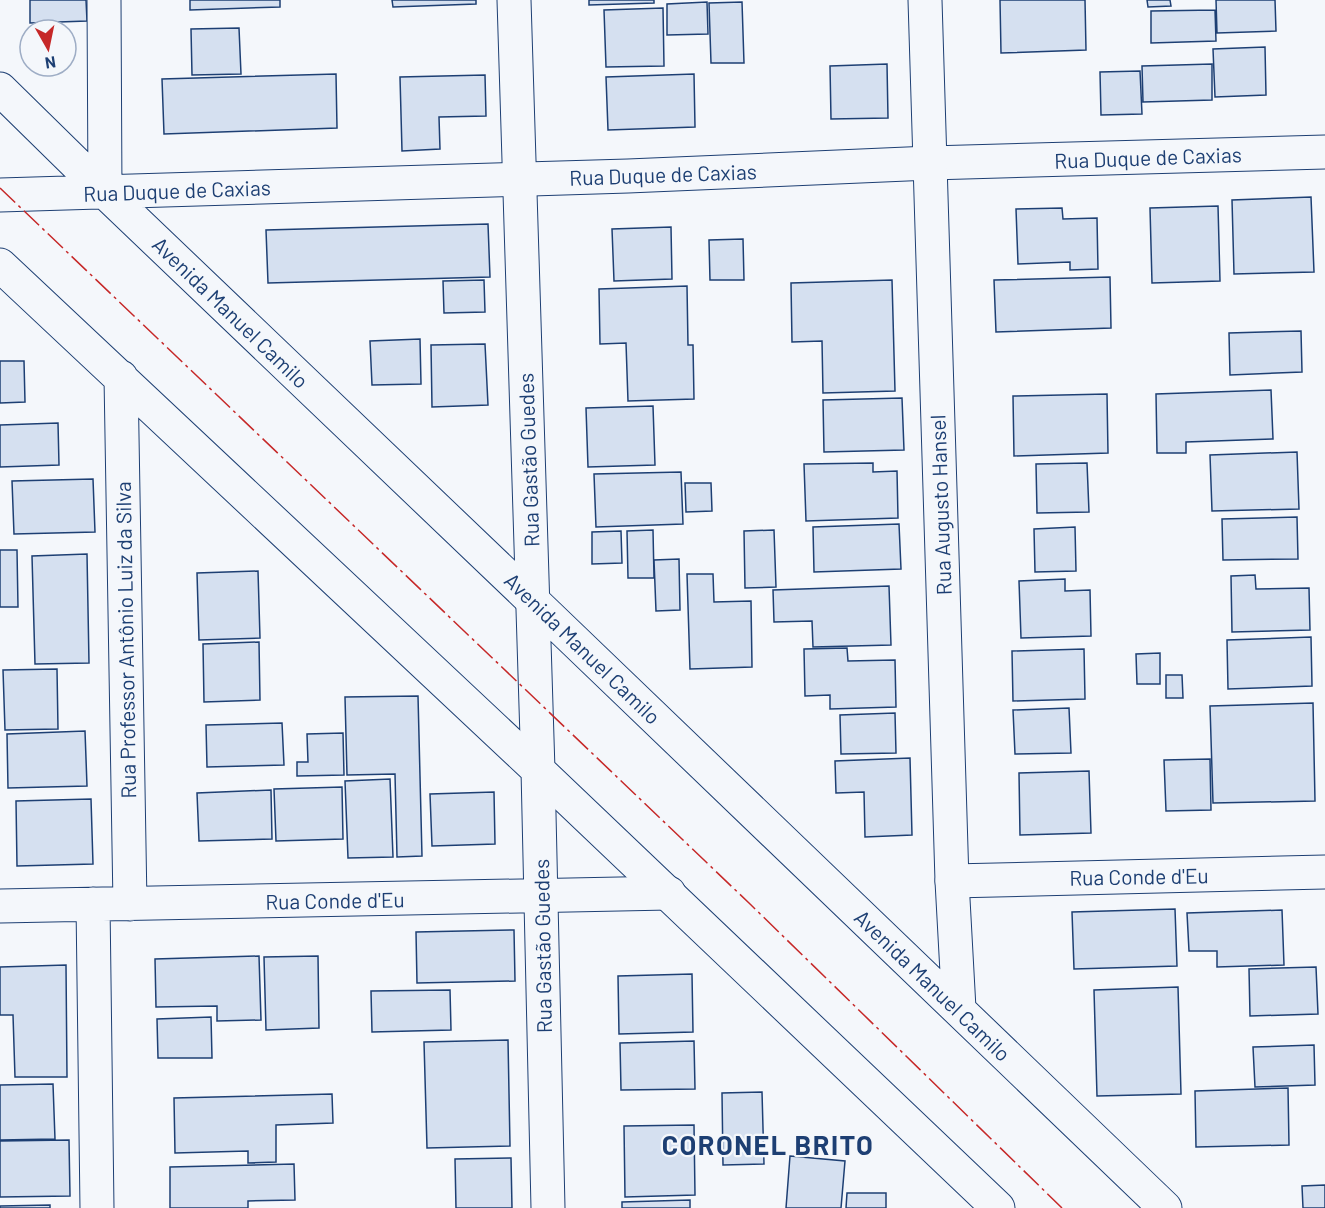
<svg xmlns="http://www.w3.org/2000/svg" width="1325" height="1208" font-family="Barlow,sans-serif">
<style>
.building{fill:#d5e0f0;stroke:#1d3f73;stroke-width:1.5}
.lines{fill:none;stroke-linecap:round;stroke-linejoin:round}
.street-casing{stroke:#1d3f73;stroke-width:35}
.secondary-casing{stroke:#1d3f73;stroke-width:35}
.street{stroke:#f4f7fb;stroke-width:33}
.secondary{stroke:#f4f7fb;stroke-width:33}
.power{stroke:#c62828;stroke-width:1.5;stroke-dasharray:21 4.5 3 4.5;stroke-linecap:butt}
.labels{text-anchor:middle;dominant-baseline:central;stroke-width:4.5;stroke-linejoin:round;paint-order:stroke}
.street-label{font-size:21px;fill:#1d3f73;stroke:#f4f7fb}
.district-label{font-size:27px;font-weight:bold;letter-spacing:1.5px;fill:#1d3f73;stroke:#f4f7fb}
</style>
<rect width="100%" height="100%" fill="#f4f7fb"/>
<!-- building -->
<path class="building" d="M30 0H86L87 21 30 23Z
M190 0H280V7L190 10Z
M392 0H476V4L393 7Z
M589 0H654V3L589 5Z
M1000 0H1085L1086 50 1001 53Z
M1147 0H1170L1171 6 1148 7Z
M1216 0H1275L1276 31 1217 33Z
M707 2 708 34 667 35V4Z
M742 2 744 63H711L709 3Z
M663 8 664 66 606 67 604 10Z
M1215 10 1216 41 1151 43V11Z
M239 28 241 74 192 75 191 29Z
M1265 47 1266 95 1215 97 1213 49Z
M887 64 888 118 831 119 830 66Z
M1212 64V100L1143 102 1142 66Z
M1140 71 1142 114 1101 115 1100 72Z
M336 74 337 128 164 134 162 79Z
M694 74 695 127 608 130 606 77Z
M485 75 486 116 439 117 440 149 402 151 400 77Z
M1311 197 1314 272 1234 274 1232 200Z
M1218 206 1220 281 1152 283 1150 208Z
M1062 208 1063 219 1097 218 1098 269 1070 270V262L1018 264 1016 209Z
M488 224 490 277 268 283 266 230Z
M671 227 672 279 614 281 612 229Z
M743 239 744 280H710L709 240Z
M1110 277 1111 328 996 332 994 280Z
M484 280 485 312 444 313 443 281Z
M892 280 895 391 823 393 822 341 792 342 791 283Z
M687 286 688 345H693L694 399 628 401 626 343 600 344 599 289Z
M1301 331 1302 372 1230 375 1229 333Z
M420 339 421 384 372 385 370 341Z
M485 344 488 405 432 407 431 345Z
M0 361H24L25 402 0 403Z
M1271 390 1273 439 1186 442V453H1157L1156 394Z
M1107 394 1108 453 1014 456 1013 396Z
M902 398 904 450 824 452 823 400Z
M653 406 655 465 588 467 586 408Z
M58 423 59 465 0 467V425Z
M1297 452 1299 509 1212 511 1210 455Z
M873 463V472L897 471 898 518 806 521 804 464Z
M1087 463 1089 512 1037 513 1036 464Z
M681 472 683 524 596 527 594 474Z
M93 479 95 532 14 534 12 481Z
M685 483H711L712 511 686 512Z
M1297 517 1298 559 1223 560 1222 519Z
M899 524 901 569 814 572 813 527Z
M1075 527 1076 571 1035 572 1034 529Z
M653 530 654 578H628L627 531Z
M774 530 776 587 745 588 744 531Z
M621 531 622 563 592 564V532Z
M0 550H17L18 607H0Z
M87 554 89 663 35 664 32 556Z
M679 559 680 610 656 611 654 560Z
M258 571 260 638 199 640 197 573Z
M687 574H713L714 602 751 601 752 667 690 669Z
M1255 575 1256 589 1309 588 1310 630 1232 632 1231 576Z
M1065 579V591L1090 590 1091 636 1021 638 1019 581Z
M889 586 891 645 813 647 812 621 774 622 773 590Z
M1311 637 1312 686 1228 689 1227 640Z
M259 642 260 700 204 702 203 644Z
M847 648 848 661 895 660 896 707 830 709V695L805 696 804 649Z
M1084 649 1085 699 1013 701 1012 651Z
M1160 653V684H1137L1136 654Z
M57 669 58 729 5 730 3 670Z
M1166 675H1182L1183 698H1166Z
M418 696 422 856 397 857 395 774 347 775 345 697Z
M1313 703 1315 801 1213 803 1210 706Z
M1069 708 1071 753 1015 754 1013 710Z
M895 713 896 753 841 754 840 715Z
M282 723 284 765 207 767 206 725Z
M85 731 87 786 8 788 7 734Z
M343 733 344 775 297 776V762H308L307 734Z
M910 758 912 835 865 837 864 792 836 793 835 761Z
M1210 759 1211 810 1166 811 1164 760Z
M1089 771 1091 833 1020 835 1019 773Z
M390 779 393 857 348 858 345 781Z
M342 787 343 839 276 841 274 789Z
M271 790 272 839 199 841 197 793Z
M494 792 495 844 432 846 430 794Z
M91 799 93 864 17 866 16 801Z
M1175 909 1177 966 1074 969 1072 912Z
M1282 910 1284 965 1217 967V951H1189L1187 913Z
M514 930 515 981 417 983 416 932Z
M259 956 261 1020 217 1021V1006L156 1007 155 959Z
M318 956 319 1028 266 1030 264 957Z
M66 965 67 1077H15L13 1015H0V967Z
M1316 967 1318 1014 1250 1016 1249 969Z
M692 974 693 1032 619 1034 618 976Z
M1178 987 1181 1094 1097 1096 1094 990Z
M450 990 451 1030 372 1032 371 991Z
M211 1017 212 1058H158L157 1019Z
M508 1040 510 1146 427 1148 424 1042Z
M694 1041 695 1089 621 1090 620 1043Z
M1314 1045 1315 1085 1255 1087 1253 1047Z
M53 1084 55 1139 0 1140V1085Z
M1288 1088 1289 1145 1196 1147 1195 1091Z
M762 1092 764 1164 723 1165 722 1093Z
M332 1094 333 1123 276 1125V1162L248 1163V1151L175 1153 174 1098Z
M694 1125 695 1195 625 1197 624 1126Z
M69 1140 70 1196 0 1197V1141Z
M790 1156 845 1161 841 1208H786Z
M511 1158 512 1208H456L455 1159Z
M294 1164 295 1200 248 1201V1208H170V1167Z
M1325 1185V1208H1303L1302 1186Z
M847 1193H886V1208H846Z
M690 1200V1208H622V1202Z
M50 1205V1208H0V1206Z"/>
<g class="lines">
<!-- street casing -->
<g class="street-casing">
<path id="street" d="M104 0 105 192
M0 89 105 192 533 601
M0 195 628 176 930 163 1325 152
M0 265 538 770 548 1208
M121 377 130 904
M952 881 1325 872
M93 904 97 1208
M0 906 669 893"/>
</g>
<!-- secondary casing -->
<g class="secondary-casing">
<path id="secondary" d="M514 0 538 770 998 1208
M925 0 952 881 959 1009
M533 601 1165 1208"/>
</g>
<!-- street -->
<use href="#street" class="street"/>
<!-- secondary -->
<use href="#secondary" class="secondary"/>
<!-- power -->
<path class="power" d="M0 188 749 903 1062 1208"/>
</g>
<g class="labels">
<!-- street labels -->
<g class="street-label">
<text transform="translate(1148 157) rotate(-2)">Rua Duque de Caxias</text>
<text transform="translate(663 174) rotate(-2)">Rua Duque de Caxias</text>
<text transform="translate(177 190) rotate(-2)">Rua Duque de Caxias</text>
<text transform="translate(231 312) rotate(44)">Avenida Manuel Camilo</text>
<text transform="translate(528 460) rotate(-92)">Rua Gastão Guedes</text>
<text transform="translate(940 505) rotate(-92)">Rua Augusto Hansel</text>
<text transform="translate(125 640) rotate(-91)">Rua Professor Antônio Luiz da Silva</text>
<text transform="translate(583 648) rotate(44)">Avenida Manuel Camilo</text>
<text transform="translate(1139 876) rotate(-1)">Rua Conde d'Eu</text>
<text transform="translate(335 900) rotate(-1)">Rua Conde d'Eu</text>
<text transform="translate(542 946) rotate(-91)">Rua Gastão Guedes</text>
<text transform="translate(933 985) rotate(44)">Avenida Manuel Camilo</text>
</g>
<!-- district labels -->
<g class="district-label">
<text x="768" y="1144">CORONEL BRITO</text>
</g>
</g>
<!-- north arrow -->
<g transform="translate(48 48) rotate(171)"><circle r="28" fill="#f4f7fb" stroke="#9eadc5" stroke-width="1.5"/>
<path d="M0-4.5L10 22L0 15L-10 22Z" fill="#c62828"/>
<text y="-9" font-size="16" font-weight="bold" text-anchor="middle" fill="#1d3f73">N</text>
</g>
</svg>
